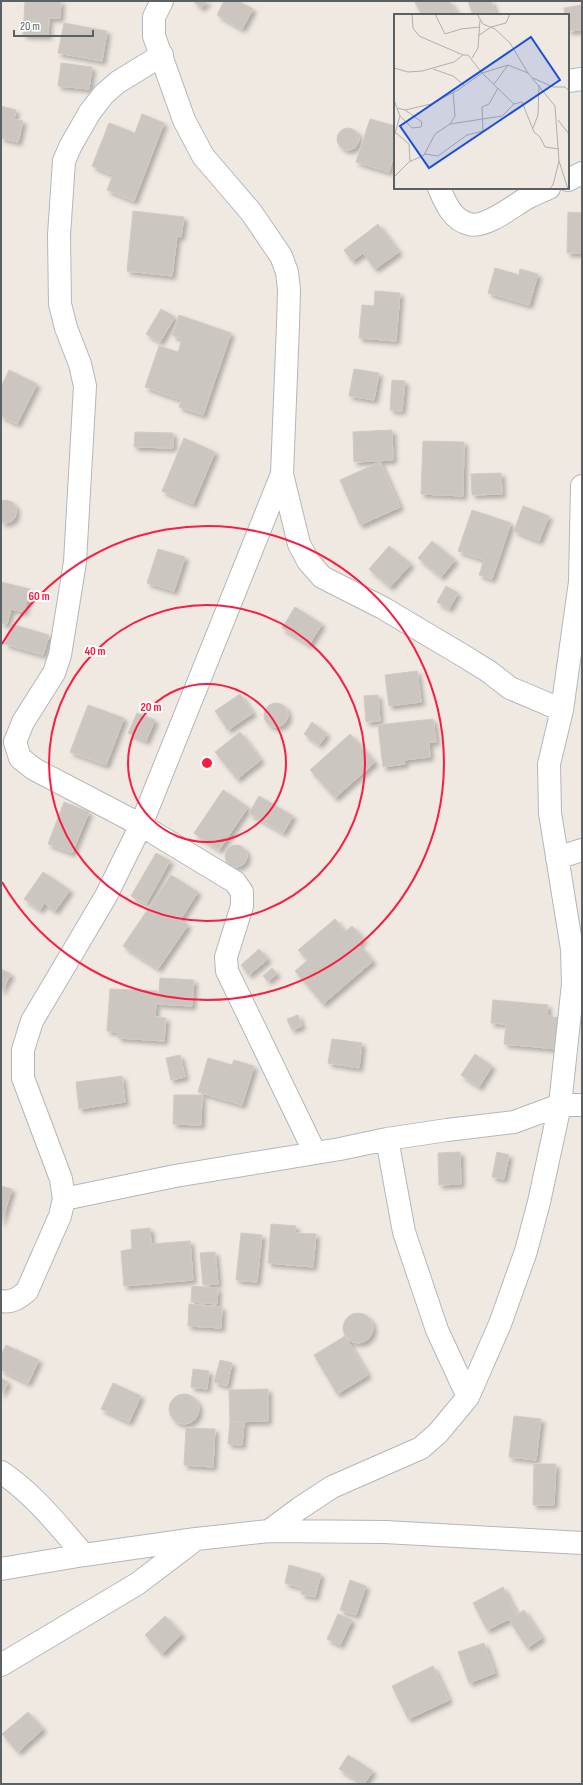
<svg xmlns="http://www.w3.org/2000/svg" width="583" height="1785" font-family="'Sofia Sans Condensed',sans-serif">
<style>
.building{fill:#ccc6c1;stroke:#d4c9c0;filter:url(#shadow)}
.lines{fill:none;stroke-linecap:round;stroke-linejoin:round}
.minor-casing{stroke:#b3b7bb;stroke-width:24}
.minor{stroke:#fff;stroke-width:22}
.ring{fill:none;stroke:#f91d40;stroke-width:2}
.inset-road{fill:none;stroke:#afafac;stroke-width:1}
.view{fill:#1d4ed8;fill-opacity:0.15;stroke:#1d4ed8;stroke-width:2}
.inset-edge{fill:none;stroke:#5a6164;stroke-width:2}
.centre{fill:#f91d40;stroke:#fff;stroke-width:2}
.ring-label{font-size:12px;text-anchor:middle;font-weight:bold;fill:#f91d40;stroke:#fff;stroke-width:4;stroke-linejoin:round;paint-order:stroke}
</style>
<defs>
<filter id="shadow"><feDropShadow dx="3.5" dy="3.5" stdDeviation="2" flood-color="#0004"/></filter>
</defs>
<rect width="100%" height="100%" fill="#efe9e2"/>
<!-- building -->
<path class="building" d="M25 1H61L60 18H49L48 36 23 35Z
M193 1H208L201 8Z
M224 1H238L253 9 242 29 217 15Z
M417 1H449L458 15H422L415 3Z
M468 1H491L496 15H473Z
M582 5V30L568 31V15H565L564 8Z
M64 23 107 31 102 61 58 53Z
M61 63 92 67 89 89 58 86Z
M1 106 16 110 14 119 23 121 18 142 1 138Z
M142 114 164 123 134 201 107 190 113 175 92 166 109 123 135 133Z
M370 119 395 126V151L389 172 356 162Z
M337 139a11 11 0 1 1 22 0a11 11 0 1 1-22 0Z
M133 211 184 217 181 237 177 236 172 276 127 271Z
M568 212 582 213V253H567Z
M378 224 399 252 375 269 363 253 352 261 344 250Z
M495 268 519 275 520 269 538 274 529 305 488 293Z
M375 291 400 293 396 341 359 338 362 305 374 306Z
M161 309 175 317 160 342 146 334Z
M179 315 231 333 203 415 179 407 181 400 145 387 159 346 178 352 182 339 172 335Z
M354 369 379 373 374 400 349 396Z
M9 370 37 384 17 424 1 416V387Z
M392 380 405 381 402 411 390 410Z
M392 430 393 460 354 462 353 432Z
M135 432 173 433V448L134 447Z
M184 438 215 452 193 504 162 491Z
M423 441 464 442 463 496 421 494Z
M380 462 400 507 360 525 340 480Z
M501 473 502 494 472 495 471 474Z
M6 500 12 502 16 507V512L15 518 10 522 4 523 1 522V501Z
M523 506 549 516 539 541 514 531Z
M472 510 511 523 492 579 479 575 484 560 458 551Z
M432 541 455 560 441 577 418 558Z
M389 546 411 564 390 587 369 569Z
M158 549 185 557 174 591 147 583Z
M1 582 30 589 24 612 11 609 7 624 1 623Z
M446 586 458 593 449 609 437 602Z
M295 607 322 624 309 645 282 628Z
M11 624 49 635 43 655 5 644Z
M417 671 421 702 389 706 385 675Z
M240 694 253 713 228 730 215 711Z
M378 695 380 721 366 722 364 696Z
M264 715a12 12 0 1 1 24 0a12 12 0 1 1-24 0Z
M88 705 124 718 106 765 70 752Z
M137 713 155 720 146 741 128 733Z
M433 719 436 742H429L430 757 404 760 405 764 383 767 378 725Z
M312 722 327 734 319 745 304 734Z
M240 732 261 760 237 779 215 752Z
M350 734 375 762 335 798 310 770Z
M223 790 248 807 219 850 194 833Z
M259 796 293 816 283 833 249 813Z
M64 802 89 812 72 853 48 844Z
M225 856a11 11 0 1 1 22 0a11 11 0 1 1-22 0Z
M156 853 170 861 146 904 131 896Z
M43 872 70 890 55 911 44 903 40 910 24 899Z
M171 875 198 892 180 920 188 925 158 969 123 946Z
M335 919 345 932 352 926 364 939 358 944 373 961 323 1004 295 971 308 960 298 950Z
M259 949 268 959 249 975 241 965Z
M272 968 277 974 268 981 263 976Z
M1 969 11 974 1 992Z
M160 978 194 980 192 1006 158 1004Z
M110 989 157 991 155 1017 166 1018 164 1041 118 1038V1032L107 1031Z
M493 1000 548 1005 547 1016 560 1018 557 1049 504 1044 506 1024 491 1023Z
M298 1015 302 1026 292 1030 287 1019Z
M332 1039 362 1043 359 1068 328 1063Z
M475 1054 492 1066 479 1087 461 1075Z
M180 1055 185 1077 171 1080 166 1058Z
M208 1058 232 1065 234 1060 254 1066 242 1105 198 1092Z
M122 1076 125 1102 79 1109 76 1082Z
M174 1095H202L201 1125 173 1124Z
M460 1152 461 1184 439 1185 438 1153Z
M497 1152 509 1155 504 1179 492 1177Z
M1 1186 12 1189 1 1223Z
M271 1224 296 1226 295 1233 316 1234 313 1267 268 1263Z
M150 1228 151 1244 190 1241 193 1280 124 1286 121 1251 132 1249 131 1230Z
M241 1233 262 1235 257 1282 236 1280Z
M215 1252 218 1284 203 1285 200 1253Z
M192 1286 218 1288 217 1304 191 1302Z
M189 1304 222 1307 221 1328 188 1326Z
M343 1328a15 15 0 1 1 30 0a15 15 0 1 1-30 0Z
M345 1336 368 1375 337 1394 314 1355Z
M6 1345 39 1360 28 1383 1 1370V1355Z
M220 1360 232 1363 227 1386 214 1382Z
M193 1369 209 1371 207 1389 191 1387Z
M1 1378 8 1382 1 1395Z
M113 1383 141 1396 129 1422 101 1409Z
M268 1389V1421L230 1422 229 1390Z
M169 1409a15 15 0 1 1 30 0a15 15 0 1 1-30 0Z
M514 1416 541 1419 536 1460 509 1457Z
M230 1422 244 1423 242 1445 228 1444Z
M186 1428 215 1429 213 1467 184 1465Z
M534 1464H556L554 1505H533Z
M289 1565 321 1574 315 1597 301 1594 302 1588 285 1583Z
M350 1580 366 1586 356 1615 340 1610Z
M503 1587 517 1615 487 1630 473 1603Z
M524 1610 542 1638 527 1648 509 1620Z
M338 1614 352 1620 340 1645 327 1639Z
M165 1616 182 1634 162 1654 145 1635Z
M484 1643 495 1673 469 1683 458 1652Z
M433 1666 449 1700 408 1719 392 1686Z
M28 1712 43 1729 18 1752 2 1734Z
M348 1755 373 1771 364 1784 339 1769Z"/>
<g class="lines">
<!-- minor casing -->
<g class="minor-casing">
<path id="minor" d="M162 55 118 82 104 94 90 112 71 145 64 161 59 235 60 304 66 328 80 364 85 386 75 562 60 655 54 673 23 722 15 742 20 758 34 769 141 825 235 882 242 892V906L226 957 227 971 315 1153
M568 81 582 79
M568 180 582 173
M439 188C445 202 452 220 469 224 485 229 513 206 527 198 534 194 542 191 549 188
M282 474 299 544 308 561 322 577 383 608 462 655 488 671 510 688 562 710
M582 486 580 582 562 710 549 764 550 813 572 949 573 984 560 1105H582
M557 858 582 850
M387 1139 404 1232 437 1330 468 1397
M64 1199 175 1176 340 1149 387 1139 447 1130 514 1122 560 1105 539 1202 526 1251 500 1324 468 1397 438 1433 421 1448 332 1487 300 1508 269 1531
M1 1301C12 1303 19 1298 27 1291L60 1216 64 1199 61 1179 23 1078V1050L32 1021 106 896 141 825 282 474 288 325 289 290 287 272 281 256 251 212 203 156 184 120 154 36V17L162 1
M1 1472C34 1494 58 1525 84 1555
M1 1569 84 1555 196 1539 269 1531 385 1532 582 1543
M1 1665 137 1584 195 1540"/>
</g>
<!-- minor -->
<use href="#minor" class="minor"/>
</g>
<!-- distance rings -->
<g class="ring">
<circle cx="207" cy="763" r="79"/>
<circle cx="207" cy="763" r="158"/>
<path d="M2 644A237 237 0 1 1 2 882"/>
</g>
<!-- overview -->
<g transform="translate(394 14)">
<rect width="175" height="175" fill="#efe9e2"/>
<path class="inset-road" d="M18 0 19 14 25 22 69 41M41 0 51 20 67 15 86 13M83 0 89 10 101 15 116 29 134 59 161 92 165 147 174 175M84 22 97 13 112 9 116 0M78 44 84 34 86 6M0 54 14 58 28 57 60 48 69 41H74L88 59 64 76 37 90 11 96 4 94M39 55 59 62 70 71M139 64 159 73H171L175 77M100 70 114 51M0 86 6 102 0 123M120 90 88 59 114 51 134 59M6 102 18 114 27 113 28 108 11 96M164 106 175 120M56 110 61 102 59 78M139 114 144 101 145 71M2 119 15 130 16 147M31 140 44 142 73 121 89 117 88 93 95 90 104 74M0 163 15 148 30 141 41 120 56 110 108 102 120 90 128 88 140 118 146 123 151 133 165 135M155 175 159 171 165 147"/>
<path class="view" d="M137 23 166 66 35 154 6 112Z"/>
<rect width="175" height="175" class="inset-edge"/>
</g>
<circle cx="207" cy="763" r="6" class="centre"/>
<g class="ring-label">
<text x="39" y="600">60 m</text>
<text x="95" y="655">40 m</text>
<text x="151" y="711">20 m</text>
</g>
<!-- border -->
<rect width="583" height="1785" fill="none" stroke="#5a6164" stroke-width="4"/>
<!-- scale -->
<path d="M14 30v6h79v-6" fill="none" stroke="#5a6164" stroke-width="2"/>
<text x="20" y="30" font-size="12" fill="#5a6164" stroke="#ffffff" stroke-width="3" paint-order="stroke">20 m</text>
</svg>
